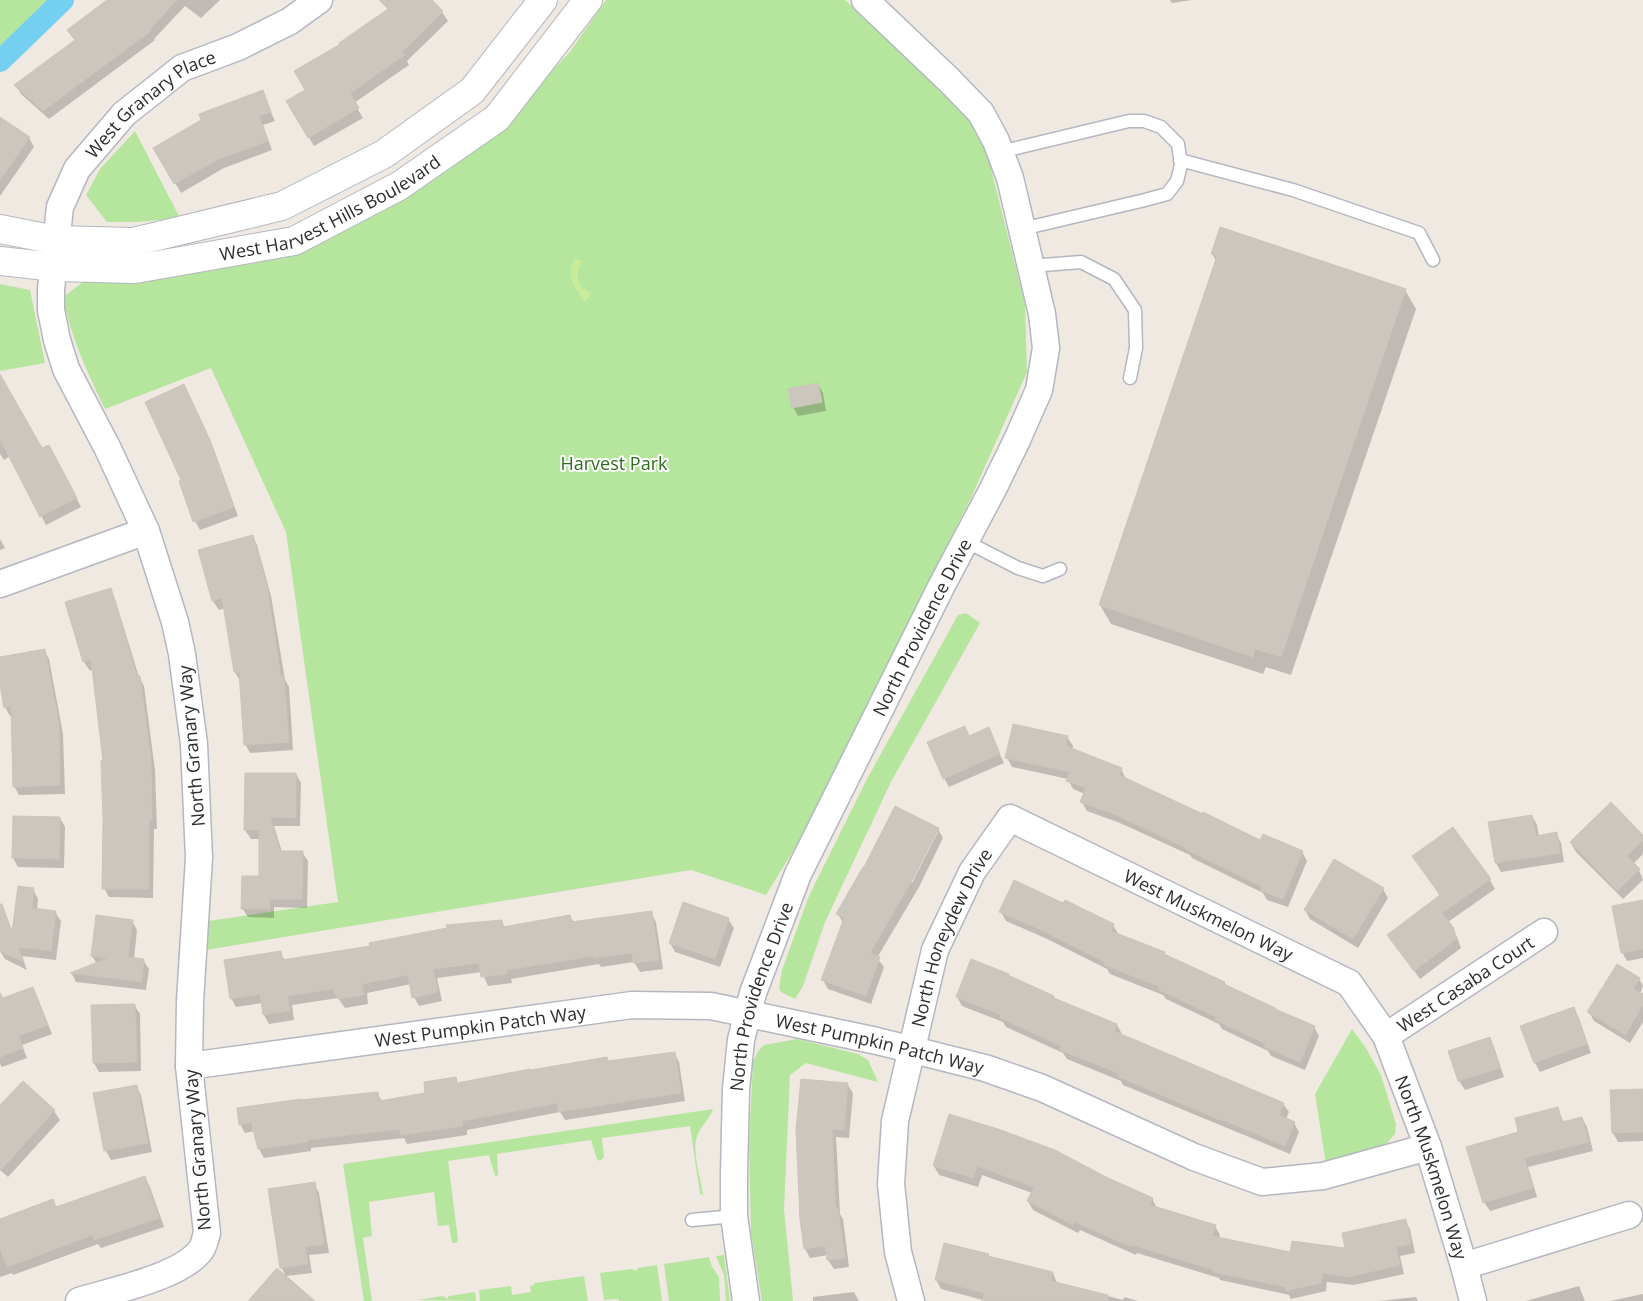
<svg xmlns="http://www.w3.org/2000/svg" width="1643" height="1301" font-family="'Open Sans',sans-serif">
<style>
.green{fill:#b6e59e}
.pitch{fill:#c9ec9a}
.shadow{fill:#0003;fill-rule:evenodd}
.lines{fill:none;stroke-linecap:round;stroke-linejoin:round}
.canal{stroke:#75cff0;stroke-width:22}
.building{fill:#cbc7bf;stroke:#cbc5ba}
.lane-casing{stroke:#b4b7c1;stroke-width:15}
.street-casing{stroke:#b4b7c1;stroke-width:29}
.secondary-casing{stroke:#b4b7c1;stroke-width:30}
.lane{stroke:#fff;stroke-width:12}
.street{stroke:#fff;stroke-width:26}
.secondary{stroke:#fff;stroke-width:28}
.labels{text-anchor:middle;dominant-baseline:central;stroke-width:4;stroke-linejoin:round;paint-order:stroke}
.street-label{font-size:18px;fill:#2e2e2e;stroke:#fff}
.park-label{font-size:18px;fill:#2c6e1b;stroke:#fff}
</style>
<rect width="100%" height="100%" fill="#efe9e1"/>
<!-- green -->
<path class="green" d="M0 0H74L0 73Z
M606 0H845L925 71 983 137 1025 304 1027 372 971 498 798 843 766 895 691 870 206 950 202 922 338 902 286 532 211 368 105 409C88 374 70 335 63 297L83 282 190 272 311 244 420 189 498 127 569 53Z
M135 131 180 218 137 222H107L86 195 100 169Z
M0 284 30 290 45 363 0 371Z
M966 613 980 623 891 782 825 922 803 986 795 999 781 992 779 988 782 970 809 896 867 779 958 615Z
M1352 1029 1366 1048 1381 1075 1396 1124 1395 1134 1386 1144 1326 1164 1315 1094Z
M797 1039 858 1054 868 1060 878 1082 806 1063 790 1075 784 1209 793 1301H762L751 1233 749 1142 753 1062 758 1051 764 1045Z
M713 1109C709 1121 698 1128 696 1140 693 1153 701 1181 703 1195L700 1194 690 1126 602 1138 604 1157 600 1161 597 1159 591 1140 497 1154 498 1175 495 1176 489 1155 448 1161 458 1240 456 1243H452L449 1225 438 1226 434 1192 369 1202 372 1236 363 1238 372 1301H364L343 1164Z
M724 1255 730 1301H726L724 1275 716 1256Z
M709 1257 712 1267 719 1277 720 1301H669L664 1264Z
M657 1265 662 1301H619L618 1299 604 1300 600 1273 632 1269 636 1271 638 1268Z
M584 1276 588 1301H480L479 1290 511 1286 512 1295 531 1292 530 1286 534 1285 535 1283Z
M475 1292 476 1301 417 1300 443 1296 447 1299 449 1296Z"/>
<!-- pitch -->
<path class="pitch" d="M574 259 582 261C577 272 576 278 582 289L592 293 585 302C574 286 566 279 574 259Z"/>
<!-- shadow -->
<path class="shadow" d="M109 0H220L201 18 185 6 154 39 155 40 49 119 21 94 16 85 75 41 69 31Z
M393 0H431L442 12 448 21 407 61 409 65 354 103 363 118 314 146 288 102 307 91 341 45 389 10Z
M1170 0H1192L1172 3Z
M262 92 275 121 263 125 272 150 224 168 181 193 155 148Z
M0 118 29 138 34 147 0 196Z
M1212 254 1405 290 1416 309 1291 675 1266 667 1263 674 1111 624 1100 605 1217 262Z
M0 381 41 450 54 455 81 507 46 525 10 456 4 460 0 454Z
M818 384 823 393 826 411 798 416 793 407Z
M188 395 214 450 238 516 200 530 195 521 183 481Z
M252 536 257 545 271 596 285 680 289 687 293 750 250 753 245 744 240 681 235 672 225 608 219 610 213 601 200 551Z
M0 539 5 548 0 550Z
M110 590 115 599 139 677 144 686 155 770 157 829H154L153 898 109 897 104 888V819L102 745 94 669 90 671 84 662 67 603Z
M44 650 49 659 63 734 65 794 19 795 14 786 12 716H10L5 707 0 678V658Z
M964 728 969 737 988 729 1004 763 949 787 944 778Z
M1067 737 1073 746 1072 750 1121 769 1126 779 1261 842 1302 852 1307 861 1288 907 1267 900 1263 893 1192 858 1190 855 1120 823 1087 811 1082 802 1085 794 1073 789 1068 779 1012 767 1007 758Z
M296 774 301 783 300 826H274L282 852H302L308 861 307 908 274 907V918L248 917 242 908 260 878V839H251L245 830Z
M1532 816 1537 825 1539 837 1556 834 1561 843 1564 862 1501 872 1496 863Z
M60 818 65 827 64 868 18 867 13 858Z
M938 829 943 838 919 887 877 958 884 967 871 1004 828 989 823 980 843 923 838 914ZM936 832H938L912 883 910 882Z
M1643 837V854L1633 864 1639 870 1643 880 1623 899 1576 852 1571 843Z
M1490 880 1495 889 1448 922 1457 937 1461 948 1420 979 1389 935Z
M33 889 38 899 37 910 55 912 61 921 56 960 22 956 27 970 5 959 0 951V944L4 912 13 933Z
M1383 889 1388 898 1358 948 1310 919 1305 910Z
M1643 901V958L1627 961 1622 952Z
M1001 912 1113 925 1119 935 1164 953 1165 956 1224 983 1226 986 1276 1011 1314 1027 1319 1036 1305 1070 1271 1056 1268 1051 1222 1029 1219 1024 1166 999 1163 995 1110 974 1107 969 1045 938 1006 921Z
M651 913 656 922 663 969 640 972 634 962 601 967 599 964 511 979 512 983 488 986 482 972 437 978 442 1001 419 1006 414 997 411 984 367 993 368 1004 345 1008 338 998 292 1005 294 1020 269 1024 264 1015 263 1003 236 1007 231 998 280 952 285 961 372 947 501 921 505 927 570 916 574 923Z
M728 919 734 928 720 967 675 952 670 943Z
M132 921 137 930 134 959 143 960 149 969 146 990 76 982 72 974 97 964 92 956Z
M1639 979 1643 986 1640 994 1643 996V1022L1630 1043 1594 1021 1589 1012Z
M32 988 37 997 52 1034 22 1045 27 1058 2 1067 0 1064V1000Z
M957 997 1055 999 1117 1025 1122 1034 1121 1036 1283 1104 1289 1112 1286 1119 1294 1123 1299 1132 1290 1154 1123 1085 1121 1081 1067 1059 1063 1053 1006 1027 1003 1022 962 1006Z
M134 1005 140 1014 141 1071 99 1072 94 1063Z
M1574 1009 1579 1018 1591 1053 1540 1072 1535 1063Z
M1489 1038 1494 1047 1504 1077 1465 1090 1459 1081 1449 1051Z
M674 1053 679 1062 685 1101 565 1120 560 1112 467 1130V1135L407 1144 404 1138 311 1148V1151L264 1158 259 1149 255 1131 245 1133 240 1124 377 1093 382 1101 427 1094 455 1079 458 1084 607 1058 609 1062Z
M23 1082 54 1111 60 1120 8 1177 0 1170V1107Z
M847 1084 853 1093 849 1138 836 1137 840 1214 843 1219 849 1267 834 1269 828 1260V1255L810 1258 805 1249 801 1219Z
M136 1086 141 1095 152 1152 111 1160 106 1151 94 1094Z
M1643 1090V1141L1618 1142 1613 1133 1611 1092Z
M1558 1109 1564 1123 1582 1118 1587 1127 1593 1151 1528 1167 1537 1197 1490 1211 1484 1202 1520 1132Z
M950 1116 1152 1199 1157 1208 1215 1226 1220 1235 1219 1239 1291 1254 1347 1249 1405 1220 1410 1229 1415 1253 1400 1256 1404 1274 1354 1285 1327 1282 1326 1291 1291 1299 1289 1295 1220 1280 1219 1278 1137 1253 1136 1255 1080 1230 1078 1233 1033 1210 1028 1201 1032 1193 982 1175 978 1187 939 1175 934 1166Z
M145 1178 150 1187 164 1227 101 1248 98 1244 13 1275 12 1273 0 1277V1220L52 1200 57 1208Z
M314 1184 319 1193 329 1253 309 1255 312 1273 286 1276 281 1267Z
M988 1255 989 1258 1053 1273 1057 1283 1123 1300 1124 1297 1138 1301H983V1300L941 1289 936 1280Z
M1579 1286 1585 1301H1526Z
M854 1292 859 1301H813V1297Z
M1643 1294V1301H1610Z
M1416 1297 1418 1301H1379Z"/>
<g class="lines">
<!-- canal -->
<path class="canal" d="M0 61 63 0"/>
</g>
<!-- building -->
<path class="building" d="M107 0H177L150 29 151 31 43 111 14 85 75 40 67 30Z
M379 0H432L443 11 402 52 405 55 350 93 359 108 308 138 286 101 305 90 294 71 339 45V43L388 9Z
M263 90 271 112 259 116 268 141 219 159 174 184 153 148 201 120 199 114Z
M0 117 30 137 0 180Z
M1220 227 1406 289 1281 657 1255 649 1253 657 1099 605 1217 256 1211 254Z
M0 374 42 448 49 445 77 498 40 517 0 439Z
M818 383 822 402 792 408 788 389Z
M184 384 210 440 234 507 193 522 179 481 181 480 145 402Z
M253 535 267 586 281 677H284L289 742 244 745 239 672H234L222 598 212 601 198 550Z
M111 588 137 676H140L151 760 152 820H149V889H102L103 819 101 761H103L91 660 83 662 65 602Z
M45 649 59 724 60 785 13 787 11 706 4 708 0 685V657Z
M1013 724 1068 736 1066 746 1122 768 1119 775 1203 814V812L1260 840 1263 834 1303 851 1283 899 1261 891 1262 887 1185 849 1186 848 1114 814 1080 802 1086 788 1066 781 1070 772 1005 758Z
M965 726 969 736 989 727 1000 754 943 779 927 742Z
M245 773H296V818L270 817 280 851H303L302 899H270V909H241L242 876H259V830H244Z
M1611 802 1643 835V840L1627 856 1640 869 1617 891 1570 842Z
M895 806 939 828 914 877 870 953 880 957 866 996 821 980 844 918 836 914 863 867H864Z
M1532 815 1536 836 1557 832 1560 853 1495 863 1488 822Z
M13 816 60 817 59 859 12 858Z
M1453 827 1491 879 1442 913 1453 927 1457 939 1414 971 1387 935 1440 895 1412 856Z
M1334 859 1384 888 1353 939 1304 910Z
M1014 880 1063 903 1065 900 1114 924 1111 931 1165 952 1164 954 1225 982 1224 984 1275 1008V1009L1315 1026 1300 1062 1264 1047 1266 1044 1215 1020 1216 1017 1159 990 1160 987 1104 965 1105 962 1039 929 999 912Z
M18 886 34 888 32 908 56 911 51 951 18 947 24 962 0 951V904H2L12 932Z
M1643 900V949L1621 953 1612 906Z
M683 902 729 918 715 959 669 943Z
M652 911 659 960 633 963 632 953 594 958V956L507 970V974L481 977 479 963 433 969 438 992 412 998 408 975 362 984 364 995 338 999 333 989 287 996 290 1011 263 1015 260 994 230 999 224 960 281 951 282 960 370 946 369 943 447 928 446 925 502 920 503 927 570 915 571 922Z
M96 915 133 920 128 957 144 959 142 982 70 973 108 958 91 956Z
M971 959 1009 974 1008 975 1054 996V998L1117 1024 1114 1031 1284 1103 1279 1115 1295 1122 1285 1146 1223 1120 1222 1121 1117 1076 1118 1073 1060 1050 1061 1046 1000 1018 1001 1015 956 997Z
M1617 964 1640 978 1633 989 1643 994V1005L1625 1035 1587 1012Z
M33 987 48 1025 18 1036 23 1048 0 1057V993L3 998Z
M135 1004 137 1062 93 1063 91 1005Z
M1574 1007 1587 1044 1534 1063 1520 1026Z
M1490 1037 1500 1068 1458 1081 1448 1051Z
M675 1052 681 1093 558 1112 557 1103 462 1121 463 1126 400 1135V1129L307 1140V1142L258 1149 251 1122 239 1125 237 1108 301 1099V1100L378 1092 379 1101 425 1093 424 1082 456 1077 457 1083 530 1069 531 1070 607 1057 608 1061Z
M801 1079 848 1083 844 1130 832 1129 836 1209H838L845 1258 827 1260 825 1246 804 1249 800 1219 796 1129Z
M23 1081 55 1110 0 1171V1105Z
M137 1085 148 1143 104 1151 93 1093Z
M1643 1089V1132L1612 1133 1610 1090Z
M1558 1107 1562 1122 1582 1117 1589 1142 1524 1158 1533 1188 1483 1203 1466 1147 1518 1132 1515 1118Z
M949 1114 998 1129 1055 1150 1108 1178 1153 1198 1150 1205 1216 1225 1212 1236 1290 1252 1292 1241 1345 1248 1342 1233 1406 1219 1411 1244 1396 1247 1400 1265 1348 1277 1323 1273 1321 1283 1285 1291 1286 1287 1213 1272 1214 1270 1132 1245 1131 1247 1075 1222 1073 1225 1027 1201 1034 1187 977 1166 973 1178 933 1166Z
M145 1176 159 1218 94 1240 93 1235 7 1267 0 1249V1219L53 1199 56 1207Z
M315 1182 324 1244 305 1247 308 1264 280 1268 268 1189Z
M944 1243 989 1254 988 1256 1053 1272 1051 1281 1108 1295V1301H982L984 1293 935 1280Z
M277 1268 315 1301H248Z"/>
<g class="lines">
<!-- lane casing -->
<g class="lane-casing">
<path id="lane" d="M1000 152 1129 121H1144L1161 127 1178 144 1181 165 1177 181 1167 194 1145 200 1022 229
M1180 160 1293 190 1419 233 1433 260
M1031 266 1081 262 1114 279 1135 310 1136 348 1130 378
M965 541 1018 568 1043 576 1060 569
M692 1220 734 1216"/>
</g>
<!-- street casing -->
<g class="street-casing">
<g id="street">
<path d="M0 584 146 531"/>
<path id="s1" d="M1386 1036 1544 932"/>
<path id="s2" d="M189 1066 632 1005 711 1006 877 1041 985 1068 1042 1088 1194 1157 1262 1182 1323 1176 1428 1147"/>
<path d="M1464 1266 1629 1215"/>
<path id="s3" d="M79 1301C111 1291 180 1277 200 1251 204 1247 205 1239 207 1233L189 1066 190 1001 199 858 194 744 182 654 175 622 146 531 108 449 66 369 57 340 51 310V289L60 207 77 169 124 114 182 68 238 47 290 21 319 0"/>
<path id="s4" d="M746 1301 734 1216V1173L736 1089 741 1040 753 993 798 874 942 585 993 489 1017 440 1039 390 1046 348 1042 314 1010 178 996 141 981 113 949 80 865 0"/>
<path id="s5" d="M911 1301 898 1252 891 1184 895 1121 935 950 972 872 1010 818 1349 983 1386 1036 1428 1147 1464 1266 1473 1301"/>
</g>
</g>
<!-- secondary casing -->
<g class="secondary-casing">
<g id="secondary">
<path d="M0 229 56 240 133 242 282 206 384 154 472 91 543 0"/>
<path id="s6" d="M0 261 55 267 135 269 294 241 399 186 497 118 588 0"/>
</g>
</g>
<!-- lane -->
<use href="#lane" class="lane"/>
<!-- street -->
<use href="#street" class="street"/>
<!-- secondary -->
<use href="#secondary" class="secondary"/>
</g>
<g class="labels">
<!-- street labels -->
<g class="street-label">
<text stroke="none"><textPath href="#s3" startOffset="1348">West Granary Place</textPath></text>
<text stroke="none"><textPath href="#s6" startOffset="342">West Harvest Hills Boulevard</textPath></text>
<text stroke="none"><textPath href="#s4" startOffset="714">North Providence Drive</textPath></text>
<text transform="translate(191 746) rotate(-95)">North Granary Way</text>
<text stroke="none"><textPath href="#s5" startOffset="731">West Muskmelon Way</textPath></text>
<text stroke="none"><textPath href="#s5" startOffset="375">North Honeydew Drive</textPath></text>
<text stroke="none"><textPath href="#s1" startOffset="95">West Casaba Court</textPath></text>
<text stroke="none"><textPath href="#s4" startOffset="309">North Providence Drive</textPath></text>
<text stroke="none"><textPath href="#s2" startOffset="294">West Pumpkin Patch Way</textPath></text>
<text stroke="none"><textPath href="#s2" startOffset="699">West Pumpkin Patch Way</textPath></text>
<text transform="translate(197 1150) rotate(-95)">North Granary Way</text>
<text stroke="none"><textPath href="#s5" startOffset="1091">North Muskmelon Way</textPath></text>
</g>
<!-- park labels -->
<g class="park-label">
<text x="614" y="463">Harvest Park</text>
</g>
</g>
</svg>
